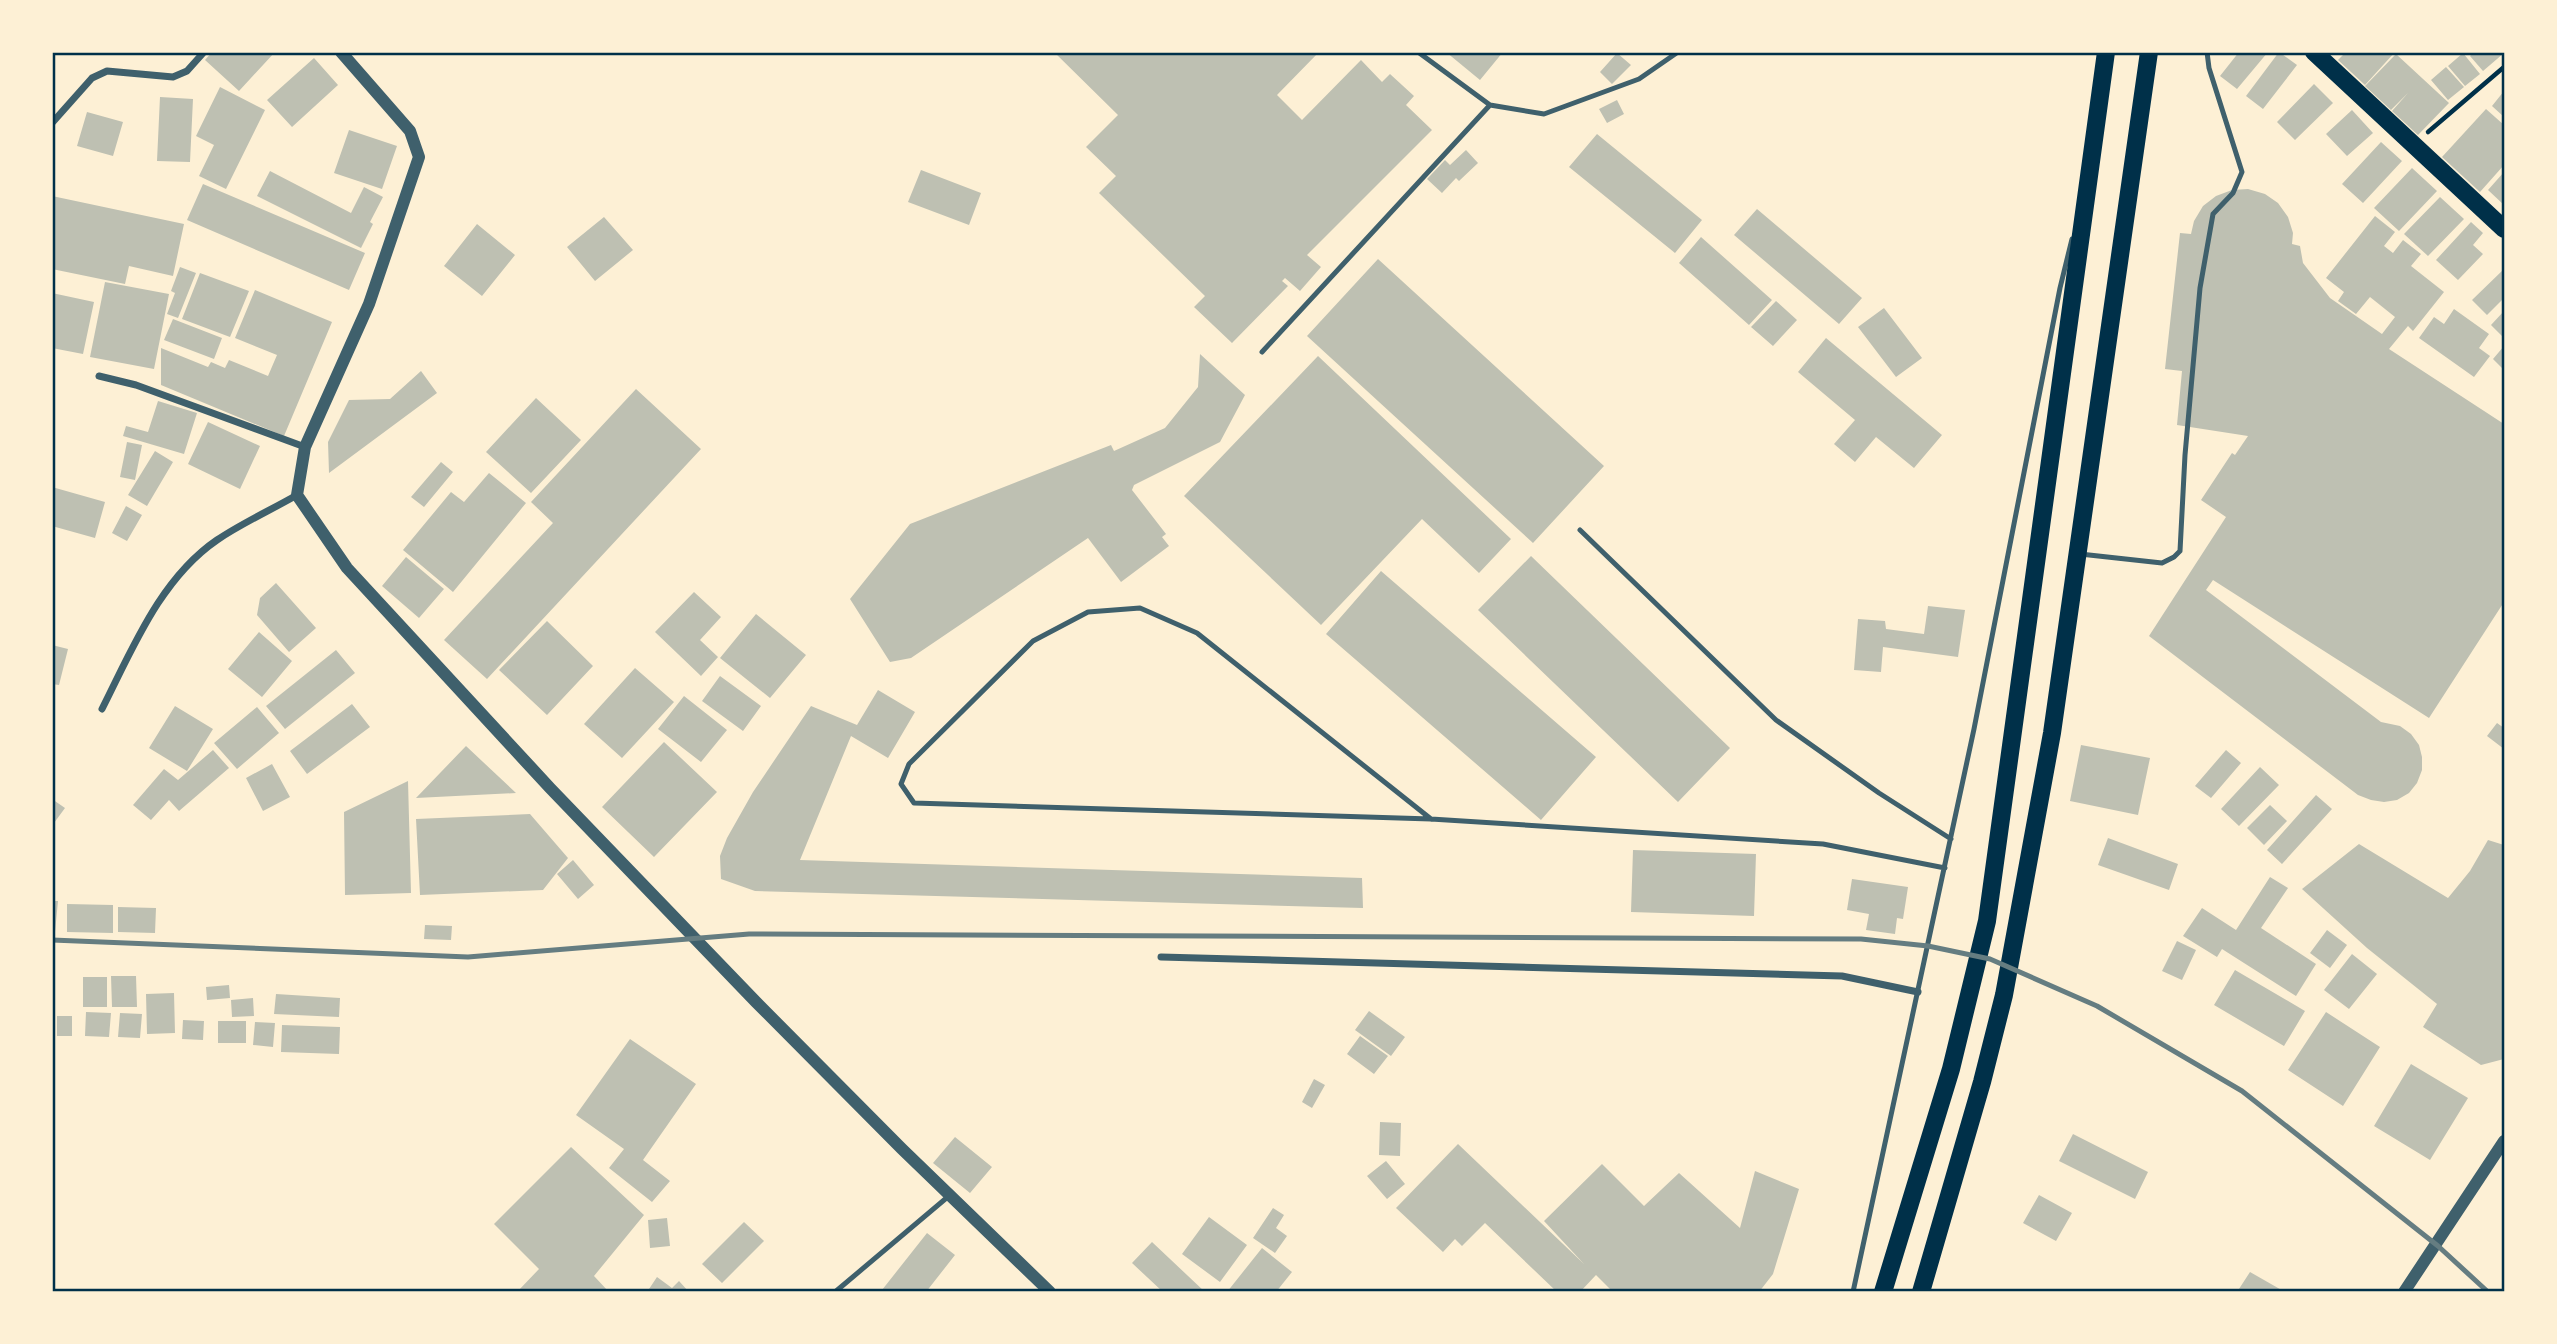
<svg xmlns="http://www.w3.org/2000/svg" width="2557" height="1344" font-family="Montserrat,sans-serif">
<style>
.building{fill:#bec0b2}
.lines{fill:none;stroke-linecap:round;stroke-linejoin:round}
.path{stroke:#003049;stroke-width:4.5}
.service{stroke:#3f606c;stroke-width:5}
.minor{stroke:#3f606c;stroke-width:7}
.tertiary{stroke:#3f606c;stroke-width:12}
.primary{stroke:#003049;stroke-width:18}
.rail{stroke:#657d81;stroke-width:5}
.neatline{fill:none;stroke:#003049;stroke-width:2.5}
</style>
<rect width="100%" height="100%" fill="#fdf0d5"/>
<!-- building -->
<path class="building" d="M212 52H275L239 91 205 60Z
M1054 52H1319L1277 95 1302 120 1361 60 1382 82 1390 74 1414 96 1406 105 1432 130 1307 255 1321 267 1300 291 1285 278 1282 281 1288 286 1232 343 1194 307 1205 296 1099 193 1116 176 1086 147 1118 115Z
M1446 52H1503L1480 80Z
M2239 52H2268L2237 89 2220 76Z
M2279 52 2297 65 2263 109 2246 96Z
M2346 52H2395L2365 85 2338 60Z
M2474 52H2504V53L2483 71 2470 56Z
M1617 53 1631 65 1612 84 1600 72Z
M2463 53 2480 74 2465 86 2448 66Z
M2396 54 2449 103 2418 135 2392 111 2408 93 2391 110 2365 86Z
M314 58 338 85 292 127 267 100Z
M2446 67 2464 87 2448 100 2431 80Z
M2314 84 2333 103 2295 140 2277 122Z
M220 87 265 110 226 189 199 176 214 145 196 136Z
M2504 91V117L2492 106Z
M160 97 193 99 190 162 157 161Z
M1617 100 1624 114 1607 123 1599 109Z
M2486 109 2504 125V165L2480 192 2442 157Z
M2352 110 2373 133 2347 156 2326 134Z
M87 112 123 122 113 156 77 146Z
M349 130 397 146 382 189 334 173Z
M1597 134 1702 220 1675 253 1569 167Z
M2381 142 2402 161 2363 203 2342 184Z
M1466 150 1478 163 1459 181 1456 178 1442 193 1427 179 1445 160 1450 165Z
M2412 168 2437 191 2399 231 2374 208Z
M921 170 981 193 969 225 908 202Z
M270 171 351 213 364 187 383 197 370 222 373 224 361 248 257 196Z
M2504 172V205L2488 190Z
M203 184 365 253 349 290 187 220Z
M2248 189 2265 194 2278 203 2288 217 2293 233 2292 244 2300 246 2303 263 2330 298 2382 334 2395 317 2370 297 2356 314 2338 301 2344 292 2326 278 2375 216 2395 232 2384 246 2393 253 2403 240 2421 254 2411 266 2444 292 2413 331 2408 326 2389 349 2504 424V602L2429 718 2213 580 2206 590 2381 722 2400 726 2411 734 2419 745 2422 757V770L2417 783 2409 793 2397 800 2384 802 2371 800 2358 795 2149 636 2226 517 2201 500 2232 453 2235 455 2248 436 2177 425 2182 371 2165 369 2180 233 2191 234 2194 221 2203 206 2216 196 2232 190Z
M52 196 184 224 173 276 129 266 125 284 52 269Z
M2440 197 2464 219 2428 256 2404 234Z
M1757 209 1862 298 1839 324 1734 235Z
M604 217 633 250 595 281 567 247Z
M2471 222 2483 233 2473 245 2483 254 2458 280 2436 260Z
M477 224 515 255 482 296 444 266Z
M1701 237 1772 300 1749 325 1679 263Z
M1378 259 1604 466 1533 543 1307 336Z
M180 267 196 273 178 318 167 314 175 293 171 291Z
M2504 269V298L2487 315 2472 300Z
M200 273 249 291 230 337 182 319Z
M105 282 169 294 154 369 90 357Z
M255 290 332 322 284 436 161 385V348L208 367 211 362 225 368 229 360 268 376 277 355 235 338Z
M52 293 94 302 83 354 52 348Z
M1776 301 1797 320 1773 346 1751 327Z
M1884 308 1922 358 1896 377 1858 327Z
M2454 309 2489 334 2479 348 2490 356 2474 377 2419 338 2434 317 2444 324Z
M2504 311V338L2491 325Z
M173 319 222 338 214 359 164 340Z
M1826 338 1942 435 1914 468 1876 437 1855 462 1834 444 1855 420 1798 372Z
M2504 346V370L2493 359Z
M1200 354 1245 395 1220 442 1134 485 1132 490 1166 534 1162 537 1169 546 1121 582 1088 538 911 658 890 662 850 599 910 524 1111 445 1114 451 1165 428 1198 387Z
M1318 356 1511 539 1479 573 1422 519 1321 625 1184 496Z
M421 371 437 393 329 473 328 442 349 400 390 399Z
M636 389 701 449 487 679 444 640 553 523 531 502Z
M536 398 581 440 531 493 486 452Z
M158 401 197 413 184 454 123 436 126 426 148 432Z
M208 422 260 446 240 489 188 464Z
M127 442 142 445 135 480 120 477Z
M155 451 173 462 147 506 128 495Z
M441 462 453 472 424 507 411 497Z
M489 473 526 503 453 592 403 550 451 492 464 502Z
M52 487 105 502 95 538 52 526Z
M126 506 142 515 127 541 112 533Z
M1531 556 1730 748 1678 802 1478 610Z
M406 557 444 589 419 618 382 586Z
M1381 571 1596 757 1541 820 1326 634Z
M276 583 316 628 289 652 257 615 260 598Z
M694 592 721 617 700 640 718 657 701 676 655 632Z
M1928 606 1965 610 1958 657 1883 647 1881 672 1854 670 1858 619 1885 621 1886 629 1924 634Z
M756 614 806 655 770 698 720 658Z
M547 621 593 666 547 715 499 670Z
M259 632 292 661 262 697 228 669Z
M52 645 68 649 59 685 52 684Z
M336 650 355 673 285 729 266 706Z
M635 668 674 702 622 758 584 724Z
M720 676 761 706 743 731 702 701Z
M878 690 915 712 888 758 851 736 800 860 1362 878 1363 908 755 891 721 879 720 856 727 838 753 792 811 706 857 725Z
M684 696 727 730 701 762 658 729Z
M352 704 370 727 307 774 290 751Z
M175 706 213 729 187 771 149 748Z
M257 707 279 733 237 769 214 743Z
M2497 723 2504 728V749L2487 736Z
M664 742 717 792 654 857 602 807Z
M2081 745 2150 758 2138 815 2070 801Z
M466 746 516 793 416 798Z
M213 750 229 768 179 811 169 800 151 820 133 805 164 769 178 780Z
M2226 750 2241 763 2211 798 2195 786Z
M272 764 290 797 263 811 246 778Z
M2260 767 2279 785 2239 826 2221 809Z
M408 781 411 893 345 895 344 812Z
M2316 795 2332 809 2282 864 2267 850Z
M52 799 65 808 54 823 52 822Z
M2270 805 2287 821 2264 845 2247 828Z
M530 814 568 858 543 890 420 895 416 819Z
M2108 838 2178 864 2169 890 2098 865Z
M2488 840 2504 845V1059L2481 1065 2423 1027 2437 1004 2367 948 2302 889 2359 844 2448 898 2470 871Z
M1633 850 1756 854 1754 916 1631 912Z
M573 860 594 885 578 899 557 874Z
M2270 877 2288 888 2261 928 2316 964 2296 996 2222 949 2217 957 2183 936 2202 908 2236 930Z
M1852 879 1908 887 1903 919 1897 918 1895 934 1866 930 1869 914 1847 910Z
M52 901H58L55 932H52Z
M67 904 113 905V933L67 932Z
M118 907 156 908 155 933 118 932Z
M425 925 452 926 451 940 424 939Z
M2327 930 2347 945 2330 968 2310 953Z
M2177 941 2196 950 2182 980 2162 971Z
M2352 954 2377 974 2349 1009 2324 990Z
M2235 970 2305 1011 2284 1046 2214 1005Z
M111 976H136L137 1007H112Z
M83 977H107V1007H83Z
M229 985 230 998 207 1000 206 987Z
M174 993 175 1033 147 1034 146 994Z
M276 994 340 998 339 1017 274 1014Z
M253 998 254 1016 232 1017 231 1000Z
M1369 1011 1405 1037 1391 1056 1355 1030Z
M86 1012 111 1013 109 1037 85 1036Z
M2326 1012 2380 1047 2343 1106 2288 1070Z
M120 1013 142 1014 140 1038 118 1037Z
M57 1016H72V1036H57Z
M183 1020 204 1021 203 1040 182 1039Z
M218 1021H246V1043H218Z
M255 1022 275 1023 273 1047 253 1045Z
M282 1025 340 1027 339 1054 281 1052Z
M1360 1036 1388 1056 1374 1074 1347 1054Z
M630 1039 696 1084 643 1160 670 1181 652 1202 609 1168 624 1149 576 1115Z
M2411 1064 2468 1098 2430 1160 2374 1126Z
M1314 1079 1325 1085 1312 1108 1302 1102Z
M1380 1122 1401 1123 1400 1156 1379 1155Z
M2073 1134 2148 1172 2135 1199 2059 1161Z
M955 1137 992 1167 970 1193 933 1163Z
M1458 1144 1584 1264 1544 1221 1602 1164 1644 1206 1679 1173 1740 1228 1755 1171 1799 1189 1773 1274 1759 1292H1613L1596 1275 1580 1292H1557L1485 1223 1462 1246 1455 1239 1443 1252 1396 1208Z
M571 1147 644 1215 594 1276 609 1292H517L539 1269 494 1224Z
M1386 1161 1405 1184 1387 1199 1367 1176Z
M2039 1195 2072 1213 2056 1241 2023 1223Z
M1273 1208 1284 1215 1276 1228 1287 1236 1275 1253 1253 1238Z
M1209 1217 1247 1245 1220 1282 1182 1254Z
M667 1218 670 1246 650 1248 648 1220Z
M744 1222 764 1241 722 1283 702 1264Z
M927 1233 955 1255 926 1292H884L882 1290Z
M1152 1242 1205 1292H1163L1132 1263Z
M1262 1248 1292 1272 1276 1292H1227Z
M2250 1272 2285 1292H2237Z
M657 1277 672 1288 679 1281 689 1292H647Z"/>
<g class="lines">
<!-- path -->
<path class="path" d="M2428 132 2504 67"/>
<!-- service -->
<path class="service" d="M1418 52 1490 105 1544 114 1639 79 1678 52
M1262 352 1490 105
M1580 530 1776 720 1879 793 1951 839
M2080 554 2162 563 2174 557 2180 551 2185 455 2200 288 2213 214 2233 193 2242 172 2209 68 2207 52
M1431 819 1197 633 1140 608 1088 612 1033 641 909 764 901 784 914 803 1431 819 1823 844 1945 868
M835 1292 950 1195
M1853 1292 1974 729 2060 288 2072 239"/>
<!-- minor -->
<path class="minor" d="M52 123 92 78 107 71 173 77 187 71 204 52
M99 376 136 385 305 447
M102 709C132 650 160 579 217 540 242 523 271 510 297 495
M1161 957 1842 976 1918 992"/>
<!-- tertiary -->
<path class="tertiary" d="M341 52 410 131 419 157 369 304 305 447 297 495 347 568 550 788 756 1002 902 1149 1050 1292
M2404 1292 2504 1141"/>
<!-- primary -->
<path class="primary" d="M2314 52 2504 229
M1883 1292 1951 1069 1987 921 2106 52
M1921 1292 1982 1082 2004 995 2052 733 2149 52"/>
<!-- rail -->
<path class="rail" d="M52 940 468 957 749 934 1861 939 1928 946 1990 959 2097 1006 2242 1091 2438 1246 2488 1292"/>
</g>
<!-- border -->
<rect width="2557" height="1344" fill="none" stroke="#fdf0d5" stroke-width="108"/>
<rect x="54" y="54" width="2449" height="1236" class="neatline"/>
</svg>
